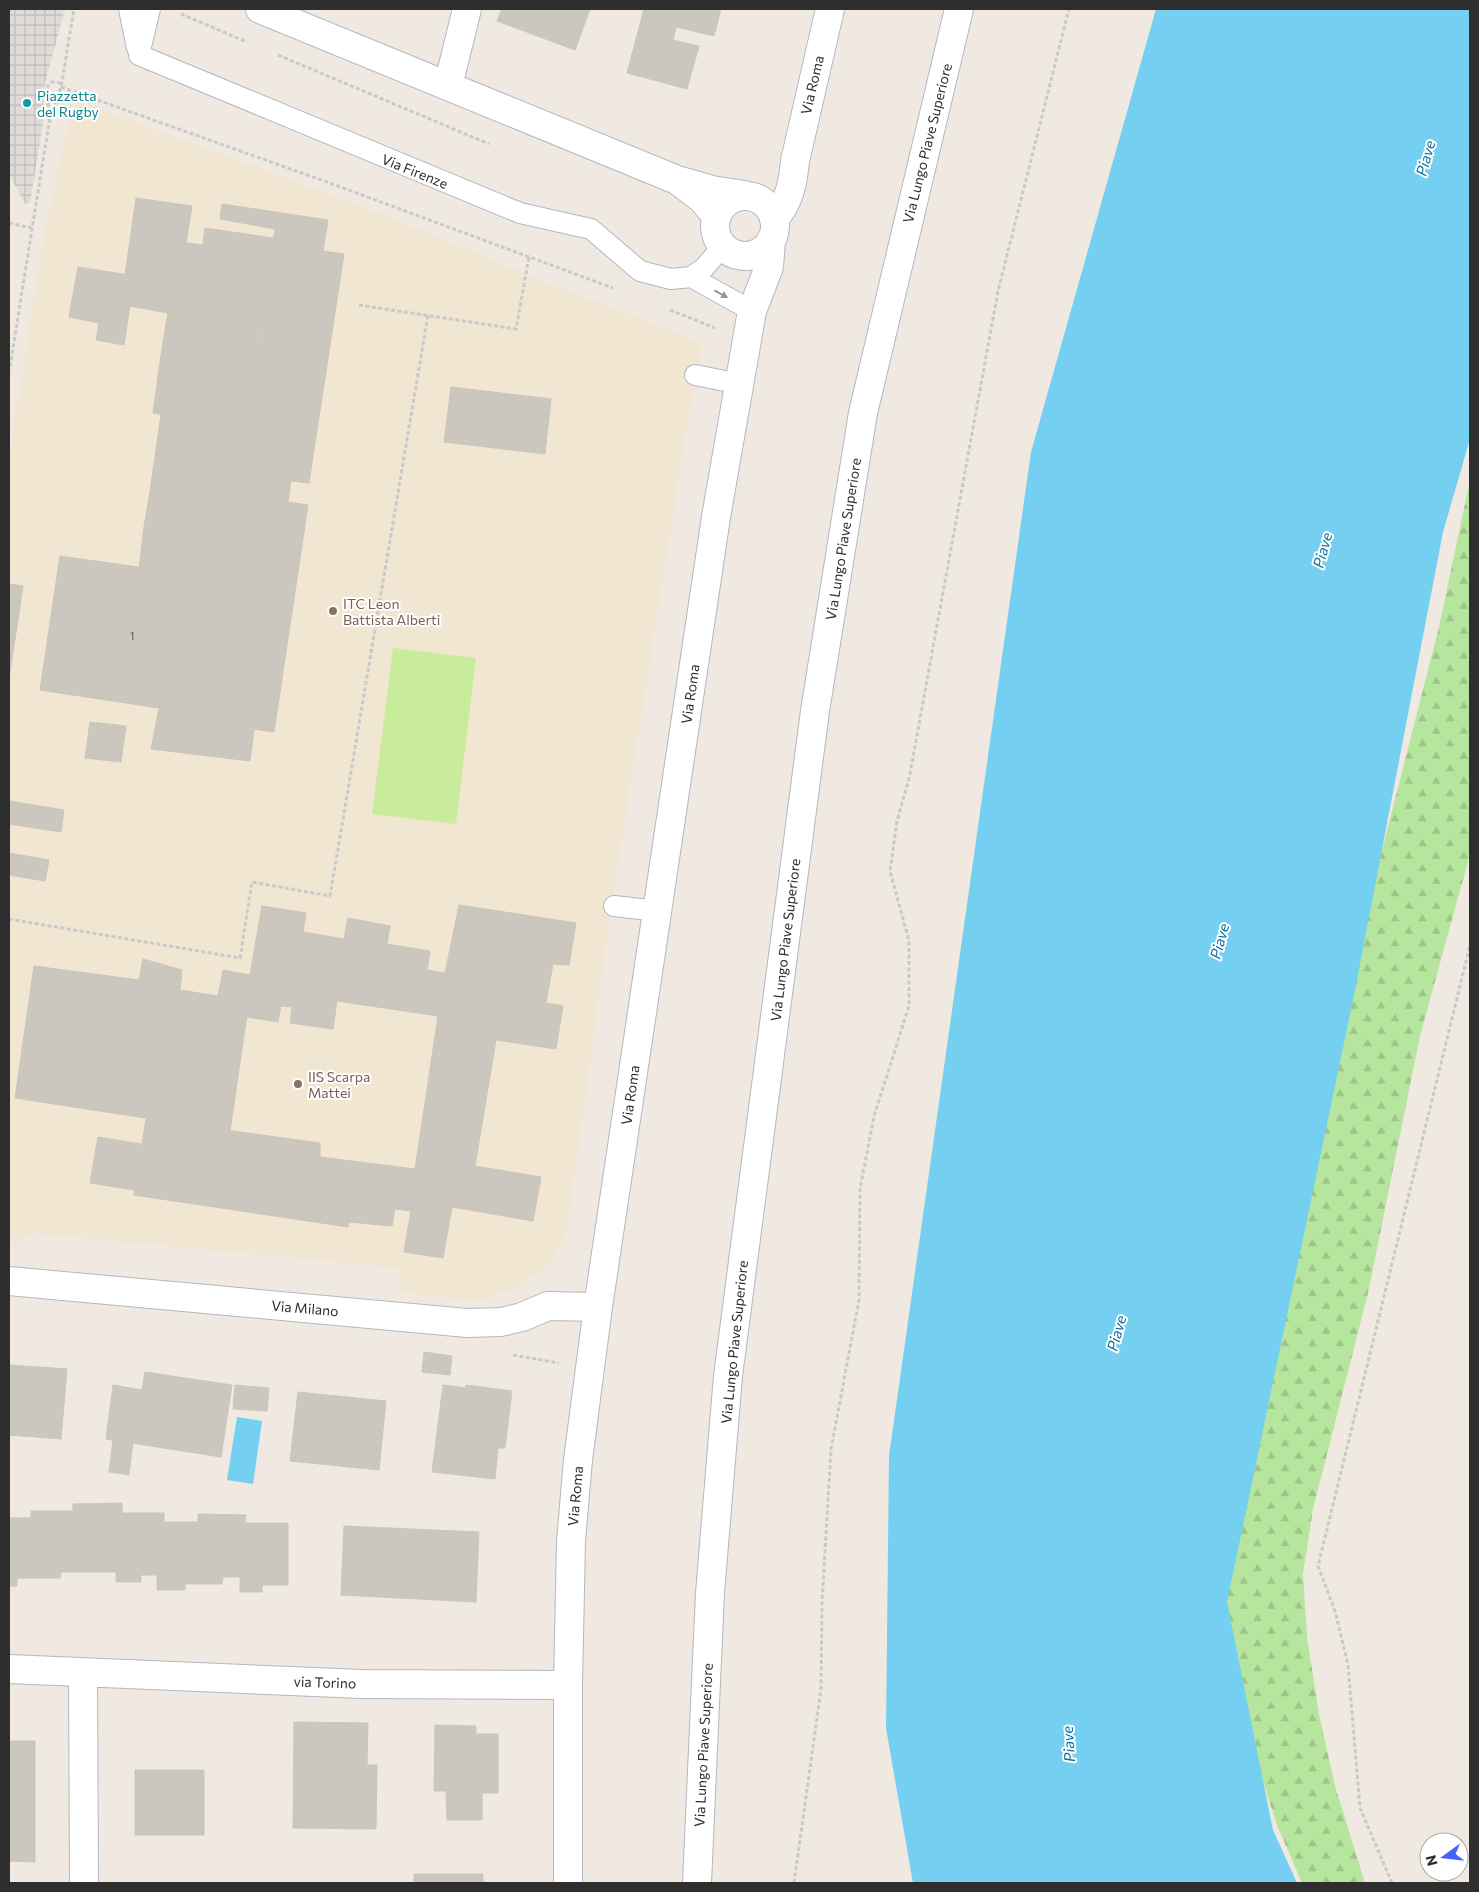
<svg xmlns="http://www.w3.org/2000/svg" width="1479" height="1892" font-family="Commissioner,sans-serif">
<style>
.education{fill:#f0e6d1}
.forest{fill:url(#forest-firs)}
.pitch{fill:#c9ec9a}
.plaza{fill:url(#plaza-grid)}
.water{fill:#75cff0}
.building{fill:#cbc7bf;stroke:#cbc5ba}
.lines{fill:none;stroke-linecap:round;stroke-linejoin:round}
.service-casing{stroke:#b4b7c1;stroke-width:22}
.minor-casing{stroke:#b4b7c1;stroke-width:30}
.secondary-casing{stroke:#b4b7c1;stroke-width:30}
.path{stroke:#c9c9c9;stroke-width:3;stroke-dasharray:4 2.5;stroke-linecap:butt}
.service{stroke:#fff;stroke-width:20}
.minor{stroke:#fff;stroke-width:28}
.secondary{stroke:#fff;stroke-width:28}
.oneway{fill:#969696}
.culture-dot{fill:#0f9aa8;stroke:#fff;stroke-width:2}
.education-dot{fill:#8d6e63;stroke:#fff;stroke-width:2}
.labels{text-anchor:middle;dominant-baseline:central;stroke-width:4;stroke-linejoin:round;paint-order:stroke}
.number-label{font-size:11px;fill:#555452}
.street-label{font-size:14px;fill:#2e2e2e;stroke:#fff}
.culture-label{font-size:14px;fill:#0d838f;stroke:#fff;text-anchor:start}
.education-label{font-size:14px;fill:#785e54;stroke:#fff;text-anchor:start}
.water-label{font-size:15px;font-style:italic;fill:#0d6fa3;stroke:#fff}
</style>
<defs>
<pattern id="forest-firs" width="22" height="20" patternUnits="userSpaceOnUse" patternTransform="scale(1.25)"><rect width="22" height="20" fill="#b6e59e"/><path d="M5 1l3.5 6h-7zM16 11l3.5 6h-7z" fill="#9dc588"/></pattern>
<pattern id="plaza-grid" width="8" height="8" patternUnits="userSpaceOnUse" patternTransform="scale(1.25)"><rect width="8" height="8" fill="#dfdcd8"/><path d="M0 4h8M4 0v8" fill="none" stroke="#c0bdba"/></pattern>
</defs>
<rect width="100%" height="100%" fill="#efe9e1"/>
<!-- education -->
<path class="education" d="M78 101 385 215 545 282 703 343 688 420 614 889 566 1237 546 1269 511 1290 474 1301 398 1292 400 1268 30 1233 14 1243H9V460L40 258 68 122Z"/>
<!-- forest -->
<path class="forest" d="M1470 480V854L1420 1036 1368 1293 1313 1509 1303 1574 1307 1637 1319 1714 1335 1786 1365 1883H1302L1277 1825 1237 1701 1213 1580 1368 905 1439 627Z"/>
<!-- pitch -->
<path class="pitch" d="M393 648 476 658 456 824 372 814Z"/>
<!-- plaza -->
<path class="plaza" d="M9 9H65L44 87V119L30 203 25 204 9 174Z"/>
<!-- water -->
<path class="water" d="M1156 9H1470V439L1443 532 1354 995 1227 1602 1273 1830 1297 1883H913L886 1728 889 1456 1031 452Z
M237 1417 262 1421 253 1484 227 1480Z"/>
<!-- building -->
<path class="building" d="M502 9H590L575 50 497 21Z
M644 9H721L714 36 676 27 673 40 699 46 687 89 627 73Z
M136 198 192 206 186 243 203 245 205 228 273 238 265 296 125 275Z
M222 204 328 220 323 252 287 246 256 477 291 480 288 502 254 497 220 724 254 730 250 761 151 749 155 729 200 736 275 229 220 219Z
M287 246 344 254 309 483 256 477Z
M78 267 173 282 168 313 130 306 124 345 96 340 99 323 69 317Z
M173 282 265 296 259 330 167 318Z
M167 318 259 330 254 367 161 355Z
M161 355 254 367 245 427 153 413Z
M451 387 551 399 545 454 444 442Z
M161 414 245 427 240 463 156 450Z
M156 450 240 463 234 504 150 491Z
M150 491 234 504 228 540 144 527Z
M254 497 308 505 274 732 220 724Z
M144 527 228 540 223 579 139 568Z
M60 556 223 579 200 736 155 729 159 708 40 690Z
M9 584 23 586 9 679Z
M90 722 126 726 121 762 85 758Z
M9 801 64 810 61 832 9 824Z
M9 853 49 860 45 881 9 875Z
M459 905 576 923 569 965 553 964 546 1003 563 1006 556 1049 496 1040 475 1166 541 1177 533 1221 452 1207 443 1258 404 1252 411 1211 395 1209 392 1226 349 1222 348 1227 134 1195 146 1119 320 1143V1157L415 1169 438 1016 337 1001 333 1029 290 1023 292 1007 281 1006 278 1022 247 1017 249 1001 218 996 223 970 250 975 262 906 306 913 303 932 344 939 348 918 390 926 387 944 430 951 427 970 445 973Z
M143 959 182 970 180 990 249 1001 230 1131 15 1098 34 966 139 980Z
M98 1137 141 1144 134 1190 90 1183Z
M424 1352 452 1356 450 1375 422 1372Z
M9 1365 67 1369 61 1439 9 1435Z
M145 1372 232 1385 221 1457 106 1439 113 1385 142 1390Z
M235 1385 269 1388 267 1411 233 1409Z
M443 1385 465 1388 466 1385 512 1391 505 1448H498L495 1479 432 1472Z
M298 1392 386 1401 379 1470 290 1461Z
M113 1440 133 1442 129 1475 109 1472Z
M122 1503V1513H164V1522H198V1514L246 1515 245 1523H288V1585H262V1592H240V1577H223L222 1584H185V1590H157V1575H141V1582H116V1572H61L60 1578H17V1586H9V1518H31V1511H73V1504Z
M344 1526 479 1532 476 1602 341 1595Z
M294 1722 368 1723 367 1765H377L376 1829 293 1828Z
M435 1725 476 1726V1734H498V1793H482V1820H447L446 1791H434Z
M9 1741H35V1862L9 1861Z
M135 1770H204V1835H135Z
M414 1874H483V1883H414Z"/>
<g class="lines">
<!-- service casing -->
<g class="service-casing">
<path id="service" d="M129 9 137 48
M139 55 520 213 591 229 640 271 671 279 691 277 704 268 723 246
M139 55 150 9
M691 277 752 311
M695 375 740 384
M614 906 658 911"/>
</g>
<!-- minor casing -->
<g class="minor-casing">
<path id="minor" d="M260 9 677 180
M448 86 467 9
M715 226a30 30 0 1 1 60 0a30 30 0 1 1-60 0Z
M716 216 702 199 677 180 712 190 745 195
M774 219C789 203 793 183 795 161L830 9
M9 1281 467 1323 501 1322 522 1317 548 1306 598 1307
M9 1669 362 1684 568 1685
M83 1673 84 1883
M568 1883V1685L571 1541 578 1460 598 1307 716 517 752 311 769 267 771 240"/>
</g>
<!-- secondary casing -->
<g class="secondary-casing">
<path id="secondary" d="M697 1883 710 1593 728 1376 815 711 863 413 959 9"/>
</g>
<!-- path -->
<path class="path" d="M181 14 247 42
M278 55 489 144
M61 87 327 182 613 288
M49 120 47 87 51 82 62 83
M9 223 32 228
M359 305 516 329 529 257
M670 310 715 328
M9 373 49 123 61 87 74 9
M9 919 240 958 252 882 330 896 428 315
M513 1355 559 1363
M794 1883 821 1689 822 1603 831 1449 859 1300 860 1189 874 1116 909 1006V941L890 871 897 821 909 779 998 291 1069 9
M1392 1883 1360 1808 1348 1665 1335 1611 1318 1566 1470 945"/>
<!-- service -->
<use href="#service" class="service"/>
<!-- minor -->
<use href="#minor" class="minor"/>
<!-- secondary -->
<use href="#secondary" class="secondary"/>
</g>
<!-- one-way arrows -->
<defs><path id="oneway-solid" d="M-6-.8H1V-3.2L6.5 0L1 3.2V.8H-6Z" transform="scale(1.25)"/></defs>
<use class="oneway" href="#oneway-solid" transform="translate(721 294) rotate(29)"/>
<!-- markers -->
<circle class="culture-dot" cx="27" cy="103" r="5"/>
<g class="education-dot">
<circle cx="333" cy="611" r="5"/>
<circle cx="298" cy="1084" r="5"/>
</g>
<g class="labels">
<!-- number labels -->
<g class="number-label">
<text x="132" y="635">1</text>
</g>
<!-- street labels -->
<g class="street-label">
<text transform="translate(812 85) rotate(-77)">Via Roma</text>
<text transform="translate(927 143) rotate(-76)">Via Lungo Piave Superiore</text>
<text transform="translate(415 171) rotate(22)">Via Firenze</text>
<text transform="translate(843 539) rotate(-81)">Via Lungo Piave Superiore</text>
<text transform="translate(690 694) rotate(-82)">Via Roma</text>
<text transform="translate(785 940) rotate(-83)">Via Lungo Piave Superiore</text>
<text transform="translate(630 1095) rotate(-82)">Via Roma</text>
<text transform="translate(305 1308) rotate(5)">Via Milano</text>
<text transform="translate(734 1342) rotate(-84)">Via Lungo Piave Superiore</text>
<text transform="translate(575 1496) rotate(-85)">Via Roma</text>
<text transform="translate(325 1682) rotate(2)">via Torino</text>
<text transform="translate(703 1745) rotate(-87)">Via Lungo Piave Superiore</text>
</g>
<!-- culture labels -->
<g class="culture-label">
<text x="37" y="95">Piazzetta<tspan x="37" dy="16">del Rugby</tspan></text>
</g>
<!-- education labels -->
<g class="education-label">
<text x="343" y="603">ITC Leon<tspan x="343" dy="16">Battista Alberti</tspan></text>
<text x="308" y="1076">IIS Scarpa<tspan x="308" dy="16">Mattei</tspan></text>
</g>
<!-- water labels -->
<g class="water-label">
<text transform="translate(1425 158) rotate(-75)">Piave</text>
<text transform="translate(1322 550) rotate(-75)">Piave</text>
<text transform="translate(1219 941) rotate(-75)">Piave</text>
<text transform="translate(1116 1333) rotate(-75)">Piave</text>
<text transform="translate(1068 1744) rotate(-94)">Piave</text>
</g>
</g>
<!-- border -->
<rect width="1479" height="1892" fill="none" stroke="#2e2e2e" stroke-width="20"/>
<!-- north arrow -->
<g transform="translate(1444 1857) rotate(255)"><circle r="24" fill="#ffffff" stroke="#ababab"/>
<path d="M0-4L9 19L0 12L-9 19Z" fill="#4264fb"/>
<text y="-8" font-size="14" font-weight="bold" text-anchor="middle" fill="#2e2e2e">N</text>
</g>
</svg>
